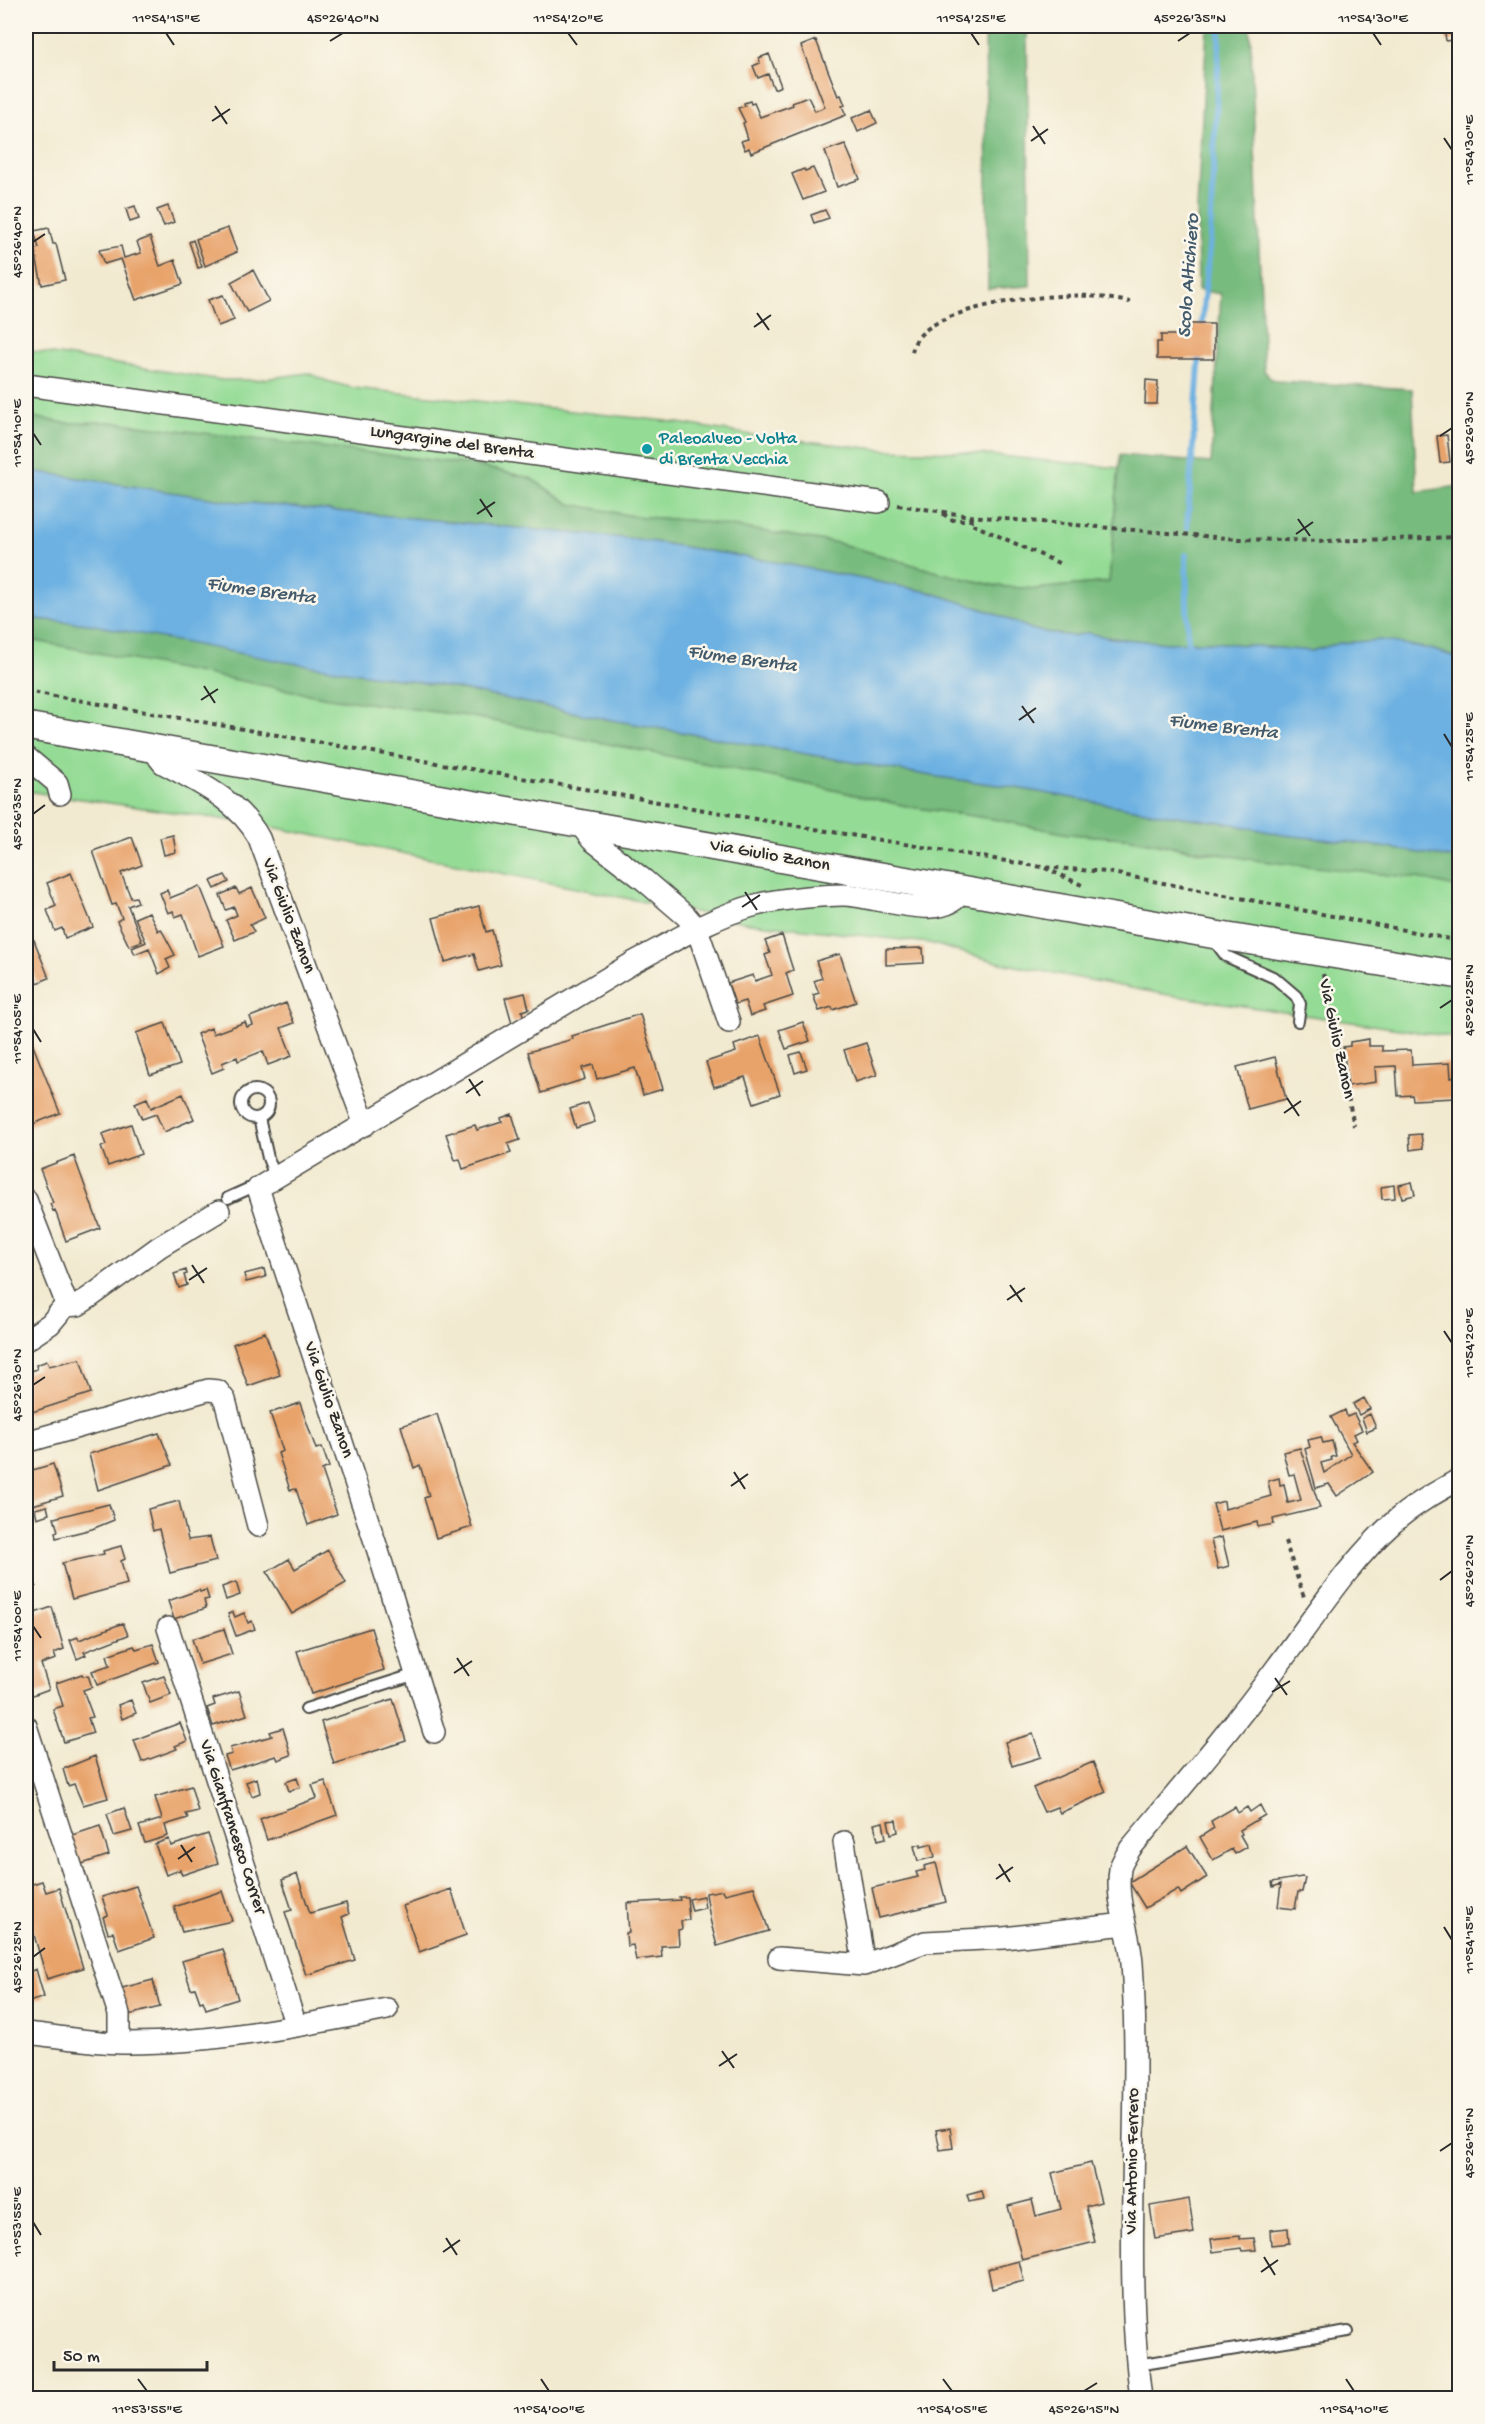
<svg xmlns="http://www.w3.org/2000/svg" width="1485" height="2424" font-family="'Gochi Hand',sans-serif">
<style>
.green{fill:#94db95;stroke:#608360;stroke-width:1.5}
.forest{fill:#77bb7e;stroke:#517354;stroke-width:1.5}
.water{fill:#6cb1e2;stroke:#4c6e86;stroke-width:1.5}
.lines{fill:none;stroke-linecap:round;stroke-linejoin:round}
.stream{stroke:#6cb1e2;stroke-width:6}
.building{fill:#e8a36b}
.service-casing{stroke:#494844;stroke-width:14}
.minor-casing{stroke:#494844;stroke-width:24}
.tertiary-casing{stroke:#494844;stroke-width:30}
.path{stroke:#494844;stroke-width:4;stroke-dasharray:4.5 4.5;stroke-linecap:butt}
.service{stroke:#fff;stroke-width:10}
.minor{stroke:#fff;stroke-width:21}
.tertiary{stroke:#fff;stroke-width:27}
.ticks{fill:none;stroke:#2b2b2b;stroke-width:2}
.culture-dot{fill:#0f9aa8;stroke:#fbf7ec;stroke-width:2}
.labels{text-anchor:middle;dominant-baseline:central;stroke-width:5;stroke-linejoin:round;paint-order:stroke}
.culture-label{font-size:18px;fill:#0d838f;stroke:#fbf7ec;text-anchor:start}
.street-label{font-size:18px;fill:#2b2b2b;stroke:#fbf7ec}
.water-label{font-size:20px;font-style:italic;fill:#425a6b;stroke:#fbf7ec}
.neatline{fill:none;stroke:#2b2b2b;stroke-width:2}
.ticks-label{font-size:15px;text-anchor:middle;fill:#2b2b2b}
</style>
<rect width="100%" height="100%" fill="#fbf7ec"/>
<filter id="ink" filterUnits="userSpaceOnUse"><feTurbulence type="fractalNoise" baseFrequency=".0167" numOctaves="2"/><feDisplacementMap in="SourceGraphic" scale="12" xChannelSelector="R" yChannelSelector="G"/><feConvolveMatrix kernelMatrix="1 2 1 2 8 2 1 2 1" color-interpolation-filters="sRGB"/></filter>
<filter id="wash" filterUnits="userSpaceOnUse"><feTurbulence type="fractalNoise" baseFrequency=".008" numOctaves="4" result="noise"/><feDisplacementMap in="SourceGraphic" scale="24" xChannelSelector="R" yChannelSelector="G"/><feGaussianBlur stdDeviation="1.35" result="paint"/><feColorMatrix in="noise" values="0 0 0 0 0 0 0 0 0 0 0 0 0 0 0 0 0 1.4 0 .05"/><feComposite in="paint" operator="in"/></filter>
<g filter="url(#wash)">
<rect width="100%" height="100%" fill="#f2ead0"/>
<!-- green -->
<path class="green" d="M26 350 222 380H256L308 373 327 381 353 388 666 421 752 435 886 450 959 452 1119 468 1109 582 1035 589 997 586 941 573 838 543 698 521 633 516 570 504 530 478 473 465 259 441 154 427 111 422 65 423 26 416Z
M26 639 329 698 468 716 788 780 911 807 993 819 1069 834 1126 838 1200 852 1417 878 1459 887V1038L1162 994 1001 963 929 943 749 923 262 825 26 791Z"/>
<!-- forest -->
<path class="forest" d="M985 26H1027L1030 286 988 289Z
M1207 26H1250L1264 370 1270 378 1277 381 1412 389 1417 492 1459 486V658L1430 649 1340 643 1311 651 1210 642 1167 643 1111 638 1087 633 1073 636 1056 634 1034 630 988 611 929 592 770 561 636 539 229 501 26 470V416L65 423 111 422 473 465 530 478 570 504 633 516 698 521 838 543 941 573 997 586 1035 589 1109 582 1120 455 1211 463 1221 294 1198 290 1197 209Z
M26 618 89 624 364 674 444 686 606 719 938 777 1006 786 1162 814 1228 823 1283 835 1351 842 1459 859V888L1417 878 1261 861 1126 838 1069 834 993 819 911 807 788 780 468 716 329 698 26 639Z"/>
<!-- water -->
<path class="water" d="M26 470 229 501 636 539 770 561 929 592 988 611 1034 630 1056 634 1073 636 1087 633 1111 638 1167 643 1210 642 1311 651 1340 643 1381 640 1430 649 1459 658V859L1351 842 1283 835 1228 823 1162 814 1006 786 938 777 606 719 444 686 280 661 89 624 26 618Z"/>
<g class="lines">
<!-- stream -->
<path class="stream" d="M1201 330 1210 238 1220 26
M1187 528 1200 352
M1186 555 1188 650"/>
</g>
<g id="blocks">
<!-- building -->
<path class="building" d="M1444 26H1460V39L1446 41Z
M816 40 838 96 841 95 845 105 842 106 846 115 751 153 749 148 745 150 741 141 748 139 743 123 745 122 738 108 745 106 744 103 750 101 751 104 754 103 760 117 793 105 792 103 808 97 815 111 825 107 801 46Z
M769 54 781 86 774 89 768 74 758 78 753 66 760 63 759 58Z
M871 110 877 123 858 132 852 118Z
M845 144 860 179 837 187 825 151Z
M813 168 824 192 803 200 792 174 804 169 805 171Z
M135 206 139 219 130 222 126 209Z
M168 206 174 222 164 226 157 210Z
M825 210 829 218 814 223 811 215Z
M49 228 53 244H56L65 280 42 285 36 256 35 249 39 248 34 231Z
M228 228 237 252 205 266 196 239Z
M150 237 160 266 175 260 183 284 136 300 121 259 104 264 99 250 121 246 124 258 141 253 137 242Z
M193 240 202 267 198 268 189 242Z
M253 270 269 301 247 312 231 282Z
M223 295 234 320 218 326 208 300Z
M1182 324H1214V359H1157V342H1161V335H1182Z
M1146 380 1158 381 1157 404H1145Z
M1447 435 1450 462 1440 463 1437 436Z
M173 835 176 852 164 855 160 838Z
M132 837 142 865 121 873 131 898 136 897 138 902 128 906 142 941 129 946 117 921 122 918 116 904 112 905 93 851Z
M71 873 93 927 65 938 62 928 55 931 47 910 56 906 47 883Z
M225 875 229 882 215 889 211 881Z
M200 886 224 946 198 956 183 914 175 917 173 911 168 913 160 893 167 890 170 898Z
M236 888 239 894 252 888 265 918 250 925 254 932 235 940 226 920 237 915 234 907 226 910 220 895Z
M479 906 486 932 492 930 501 965 479 971 474 954 445 962 433 918Z
M149 912 158 931 161 929 175 955 166 959 170 968 159 974 149 948 135 954 132 948 146 942 135 918Z
M782 935 793 970 786 973 793 996 763 1006 765 1011 750 1016 745 1001 735 1004 728 983 753 975 755 981 772 975 765 955 770 953 765 941Z
M34 940 49 978 37 983 26 954V943Z
M923 948 924 963 886 965V949Z
M840 954 856 1002 833 1010 832 1007 819 1011 813 995 819 993 814 981 822 978 816 961Z
M525 993 529 1009 522 1011 524 1020 512 1023 505 998Z
M286 1003 294 1023 281 1028 292 1056 268 1065 263 1051 238 1061 237 1057 222 1063 224 1068 212 1073 197 1034 211 1028 213 1034 245 1022 247 1027 253 1025 250 1017Z
M640 1014 663 1089 643 1095 635 1068 597 1079 593 1065 582 1068 585 1079 541 1093 528 1052 573 1039 572 1036Z
M803 1022 810 1041 786 1049 779 1030Z
M165 1023 180 1065 150 1075 136 1033Z
M760 1036 780 1094 754 1103 745 1077 714 1087 706 1062 736 1052 734 1045Z
M1369 1039V1046H1382V1051L1411 1050 1412 1065 1450 1063 1451 1078 1455 1077 1456 1098 1413 1100 1412 1095 1398 1096 1396 1066 1375 1067 1376 1082 1348 1086 1343 1047 1350 1046V1042Z
M32 1043 60 1113 26 1127V1046Z
M866 1043 877 1075 855 1082 844 1050Z
M801 1052 807 1069 795 1073 790 1055Z
M1275 1057 1286 1099 1248 1109 1237 1067Z
M183 1094 194 1119 164 1132 156 1114 142 1119 135 1103 147 1098 151 1108Z
M588 1103 595 1122 576 1128 570 1109Z
M512 1114 520 1140 508 1144 511 1153 463 1169 460 1159 455 1160 446 1134 475 1125 477 1130 502 1122 501 1118Z
M131 1124 141 1154 108 1166 101 1147 106 1145 102 1134Z
M1421 1134 1423 1148 1410 1150 1409 1135Z
M74 1156 100 1228 66 1241 55 1210 53 1211 50 1204 53 1203 40 1169Z
M1412 1182 1415 1195 1402 1198 1399 1185Z
M1394 1185 1395 1198 1382 1199 1381 1187Z
M264 1269 266 1277 246 1282 244 1274Z
M186 1270 187 1274 184 1275 187 1285 179 1288 174 1274Z
M265 1332 280 1375 248 1386 233 1344Z
M80 1359 91 1393 26 1414V1373L37 1369 36 1365 47 1361 49 1366Z
M1364 1398 1370 1409 1359 1415 1353 1404Z
M300 1403 316 1449 322 1447 329 1467 322 1470 337 1514 308 1525 296 1489 290 1490 278 1453 283 1451 270 1413Z
M1345 1410 1347 1417 1354 1414 1362 1430 1354 1434 1357 1440 1352 1442 1373 1472 1337 1496 1329 1484 1316 1488 1305 1449 1310 1447 1308 1440 1321 1437 1323 1443 1332 1441 1336 1456 1331 1457 1332 1460 1321 1463 1324 1473 1351 1454 1331 1417Z
M437 1414 472 1527 436 1538 424 1498 429 1496 420 1465 414 1468 401 1426Z
M1370 1414 1376 1428 1367 1432 1362 1418Z
M159 1433 172 1465 98 1490 89 1454Z
M1300 1448 1320 1508 1273 1519 1274 1524 1258 1527 1257 1522 1220 1531 1213 1504 1224 1501 1225 1509 1271 1496 1268 1481 1279 1478 1280 1485 1284 1484 1288 1503 1301 1500 1294 1474 1289 1475 1283 1452Z
M53 1464 63 1496 26 1507V1472Z
M179 1501 188 1540 210 1537 216 1561 170 1573 159 1529 153 1531 148 1509Z
M109 1504 114 1520 92 1529 56 1538 55 1532 58 1531 54 1518Z
M47 1506 49 1514 37 1518 35 1509Z
M1222 1537 1229 1566 1218 1569 1211 1540Z
M121 1546 125 1559 121 1561 127 1584 72 1599 62 1563 104 1554 103 1551Z
M328 1550 346 1583 292 1614 267 1572 289 1559 295 1569Z
M26 1555 36 1586 26 1590Z
M236 1582 240 1595 226 1600 222 1587Z
M199 1590 200 1592 206 1590 209 1599 204 1600 206 1608 174 1619 168 1601Z
M52 1607 64 1649 54 1653 56 1659 41 1664 49 1689 30 1696 28 1691 26 1692V1616Z
M233 1612 235 1617 244 1613 248 1623 252 1621 255 1629 236 1636 228 1614Z
M123 1623 128 1635 84 1652 86 1655 77 1659 70 1640 78 1637 79 1640Z
M371 1628 384 1670 311 1694 297 1651Z
M224 1629 232 1654 200 1664 192 1639Z
M153 1644 159 1662 97 1685 92 1671 110 1665 107 1655 134 1646 136 1649Z
M82 1674 83 1676 88 1675 92 1687 83 1690 93 1717 88 1718 93 1733 64 1742 53 1709 63 1706 56 1683Z
M164 1676 171 1695 150 1703 143 1683Z
M239 1691 247 1715 213 1726 207 1708 215 1705 213 1699Z
M393 1699 406 1741 334 1764 321 1722Z
M131 1700 136 1713 122 1719 118 1705Z
M180 1723 187 1741 175 1746 177 1749 142 1762 134 1740Z
M283 1728 291 1755 278 1760 276 1756 230 1770 225 1756 232 1754 230 1748 272 1736 270 1732Z
M1033 1734 1041 1757 1012 1766 1005 1742Z
M95 1756 108 1798 83 1805 74 1784 68 1786 63 1769Z
M1093 1762 1106 1792 1060 1813 1057 1807 1044 1812 1033 1788Z
M257 1778 260 1793 252 1796 246 1782Z
M297 1778 300 1787 289 1791 286 1782Z
M325 1781 337 1815 267 1840 260 1819 317 1798 312 1785Z
M191 1786 198 1811 186 1814 188 1818 165 1825 168 1836 145 1843 139 1826 162 1819 155 1797Z
M1260 1805 1265 1815 1240 1830 1242 1834 1240 1835 1247 1847 1235 1854 1232 1849 1213 1860 1200 1837 1214 1828 1211 1821 1235 1807 1238 1813 1247 1807 1250 1812Z
M124 1808 132 1831 114 1836 107 1814Z
M896 1820 898 1832 891 1834 888 1821Z
M883 1822 886 1838 878 1840 874 1824Z
M100 1826 109 1855 76 1866 66 1837Z
M208 1834 218 1863 182 1875 180 1870 166 1875 155 1844 169 1839 171 1846Z
M921 1844V1847L932 1844 935 1857 918 1861 914 1846Z
M1187 1846 1207 1877 1181 1894 1178 1889 1145 1908 1129 1882Z
M936 1863 946 1902 879 1918 872 1888 918 1877 916 1872 925 1870 924 1866Z
M297 1874 310 1913 346 1903 349 1914 342 1917 355 1960 306 1975 285 1912 292 1910 282 1880Z
M1302 1877 1305 1878 1302 1892H1298L1295 1909 1278 1907 1281 1884 1273 1887 1272 1882Z
M42 1881 46 1892 59 1888 83 1968 47 1979 26 1908V1886Z
M136 1886 154 1938 119 1950 113 1932 108 1933 103 1917 108 1915 102 1897Z
M754 1887 769 1931 717 1946 710 1919 706 1893 723 1890 725 1894Z
M451 1889 466 1935 419 1952 403 1906Z
M222 1891 232 1921 182 1932 174 1907Z
M703 1896 705 1908 692 1911 689 1899Z
M679 1897H687L689 1920 681 1921 682 1929 678 1930 679 1945 661 1946 662 1957 636 1960 633 1945 627 1946 626 1933H629L627 1903 680 1900Z
M223 1949 238 1999 206 2009 203 2001 200 2002 195 1988 191 1989 182 1961Z
M36 1969 44 1997 26 2003V1973Z
M153 1980 160 2007 124 2016 118 1989Z
M950 2128 953 2148 940 2150 936 2130Z
M1091 2163 1101 2202 1086 2206 1095 2242 1022 2260 1008 2206 1032 2200 1036 2216 1061 2209 1052 2173Z
M982 2191 984 2199 969 2202 967 2195Z
M1189 2199 1194 2233 1155 2239 1150 2206Z
M1288 2228 1289 2243 1271 2245 1270 2230Z
M1240 2236V2239L1254 2238 1256 2250 1242 2251 1241 2248 1213 2252 1211 2239Z
M1019 2261 1024 2281 992 2289 988 2269Z"/>
</g>
</g>
<g filter="url(#ink)">
<use href="#blocks" fill-opacity="0" stroke="#494844" stroke-width="1.5"/>
<g class="lines">
<!-- service casing -->
<g class="service-casing">
<path id="service" d="M1216 939 1217 944 1226 956 1275 978 1296 996 1300 1004 1298 1021
M241 1104a14 14 0 1 1 28 0a14 14 0 1 1-28 0Z
M259 1118 268 1158 275 1176
M228 1198 248 1189 258 1188
M306 1709 416 1674
M1137 2365 1348 2331"/>
</g>
<!-- minor casing -->
<g class="minor-casing">
<path id="minor" d="M26 385 879 502
M160 750 159 758 163 763C199 783 238 800 259 838L365 1125
M26 757 57 783 60 794
M579 823 592 840 644 880 686 916 697 929 729 1022
M26 1200 64 1297 65 1306
M65 1306 78 1305 90 1297 159 1247 219 1211
M26 1340 50 1324 65 1306
M26 1442 208 1390 218 1391 225 1400 258 1526
M168 1628 296 2026
M26 1726 119 2014V2043
M434 1732 378 1551 258 1188 636 961C674 941 714 916 756 905 783 898 814 896 842 895 873 894 946 926 962 890
M844 1842 864 1965
M779 1958 864 1965 925 1942 1004 1938 1125 1924
M26 2033C57 2036 89 2043 121 2043 210 2044 300 2026 387 2009
M1141 2398C1122 2254 1142 2108 1132 1963 1130 1932 1115 1901 1120 1869 1121 1862 1127 1855 1130 1849 1180 1789 1231 1730 1277 1667 1314 1618 1348 1563 1394 1522 1414 1504 1437 1492 1460 1479"/>
</g>
<!-- tertiary casing -->
<g class="tertiary-casing">
<path id="tertiary" d="M26 726 1216 935 1460 975"/>
</g>
<!-- path -->
<path class="path" d="M912 352C913 349 914 343 917 339 941 305 1049 293 1089 296 1103 297 1117 300 1130 302
M898 505 970 516 1239 539 1325 541 1460 537
M943 514 953 520H973
M970 516 972 524 1063 565
M26 691 761 820 1042 867 1107 872 1460 941
M1045 868 1084 886
M1323 974 1354 1126
M1285 1541 1304 1597"/>
<!-- service -->
<use href="#service" class="service"/>
<!-- minor -->
<use href="#minor" class="minor"/>
<!-- tertiary -->
<use href="#tertiary" class="tertiary"/>
</g>
</g>
<!-- ticks -->
<path class="ticks" d="M166 33 174 45M568 33 577 45M971 33 979 45M1373 33 1381 45M330 41 343 33M1178 41 1190 33M215 106 227 124M212 121 230 109M1033 126 1045 144M1444 138 1452 150M1031 141 1048 129M33 242 45 234M757 313 769 330M754 327 771 315M33 433 41 445M1440 436 1452 428M480 499 492 517M477 514 495 502M1298 519 1310 536M1296 534 1313 522M204 686 215 703M201 700 218 689M1022 706 1034 723M1019 720 1036 708M1444 734 1452 747M33 814 45 805M745 892 757 910M742 907 760 895M1440 1008 1452 1000M33 1029 41 1042M469 1079 480 1096M466 1093 483 1081M1287 1098 1299 1116M1284 1113 1301 1101M192 1265 204 1283M189 1280 207 1268M1010 1285 1022 1302M1007 1300 1025 1288M1444 1331 1452 1343M33 1385 45 1377M734 1472 745 1489M731 1486 748 1474M1440 1580 1452 1571M33 1626 41 1638M457 1658 469 1676M454 1673 472 1661M1275 1678 1287 1695M1272 1692 1290 1681M181 1845 192 1862M178 1859 195 1847M999 1864 1010 1882M996 1879 1013 1867M1444 1927 1452 1940M33 1957 45 1948M722 2051 734 2068M719 2066 737 2054M1440 2151 1452 2143M33 2222 41 2235M446 2238 457 2255M443 2252 460 2240M1264 2257 1275 2275M1261 2272 1278 2260M138 2379 147 2391M541 2379 549 2391M943 2379 952 2391M1346 2379 1354 2391M1084 2391 1097 2383"/>
<!-- markers -->
<circle class="culture-dot" cx="647" cy="449" r="6"/>
<g class="labels">
<!-- culture labels -->
<g class="culture-label">
<text x="659" y="439">Paleoalveo - Volta<tspan x="659" dy="21">di Brenta Vecchia</tspan></text>
</g>
<!-- street labels -->
<g class="street-label">
<text transform="translate(452 443) rotate(8)">Lungargine del Brenta</text>
<text transform="translate(770 856) rotate(10)">Via Giulio Zanon</text>
<text transform="translate(288 916) rotate(69)">Via Giulio Zanon</text>
<text transform="translate(1336 1039) rotate(78)">Via Giulio Zanon</text>
<text transform="translate(328 1400) rotate(71)">Via Giulio Zanon</text>
<text transform="translate(232 1827) rotate(72)">Via Gianfrancesco Correr</text>
<text transform="translate(1133 2161) rotate(-89)">Via Antonio Ferrero</text>
</g>
<!-- water labels -->
<g class="water-label">
<text transform="translate(1190 276) rotate(-86)">Scolo Altichiero</text>
<text transform="translate(261 592) rotate(8)">Fiume Brenta</text>
<text transform="translate(742 660) rotate(8)">Fiume Brenta</text>
<text transform="translate(1223 728) rotate(7)">Fiume Brenta</text>
</g>
</g>
<!-- margin -->
<rect width="1485" height="2424" fill="none" stroke="#fbf7ec" stroke-width="66"/>
<!-- scale -->
<path d="M54 2361v9h153v-9" fill="none" stroke="#2b2b2b" stroke-width="3"/>
<text x="63" y="2361" font-size="18" fill="#2b2b2b" stroke="#fbf7ec" stroke-width="4.5" paint-order="stroke">50 m</text>
<rect x="33" y="33" width="1419" height="2358" class="neatline"/>
<g class="ticks-label">
<text x="166" y="22">11°54'15"E</text>
<text x="343" y="22">45°26'40"N</text>
<text x="568" y="22">11°54'20"E</text>
<text x="971" y="22">11°54'25"E</text>
<text x="1190" y="22">45°26'35"N</text>
<text x="1373" y="22">11°54'30"E</text>
<text transform="translate(1468 150) rotate(-90)" y="5">11°54'30"E</text>
<text transform="translate(16 242) rotate(-90)" y="5">45°26'40"N</text>
<text transform="translate(1468 428) rotate(-90)" y="5">45°26'30"N</text>
<text transform="translate(16 433) rotate(-90)" y="5">11°54'10"E</text>
<text transform="translate(1468 747) rotate(-90)" y="5">11°54'25"E</text>
<text transform="translate(16 814) rotate(-90)" y="5">45°26'35"N</text>
<text transform="translate(1468 1000) rotate(-90)" y="5">45°26'25"N</text>
<text transform="translate(16 1029) rotate(-90)" y="5">11°54'05"E</text>
<text transform="translate(1468 1343) rotate(-90)" y="5">11°54'20"E</text>
<text transform="translate(16 1385) rotate(-90)" y="5">45°26'30"N</text>
<text transform="translate(1468 1571) rotate(-90)" y="5">45°26'20"N</text>
<text transform="translate(16 1626) rotate(-90)" y="5">11°54'00"E</text>
<text transform="translate(1468 1940) rotate(-90)" y="5">11°54'15"E</text>
<text transform="translate(16 1957) rotate(-90)" y="5">45°26'25"N</text>
<text transform="translate(1468 2143) rotate(-90)" y="5">45°26'15"N</text>
<text transform="translate(16 2222) rotate(-90)" y="5">11°53'55"E</text>
<text x="147" y="2413">11°53'55"E</text>
<text x="549" y="2413">11°54'00"E</text>
<text x="952" y="2413">11°54'05"E</text>
<text x="1084" y="2413">45°26'15"N</text>
<text x="1354" y="2413">11°54'10"E</text>
</g>
</svg>
